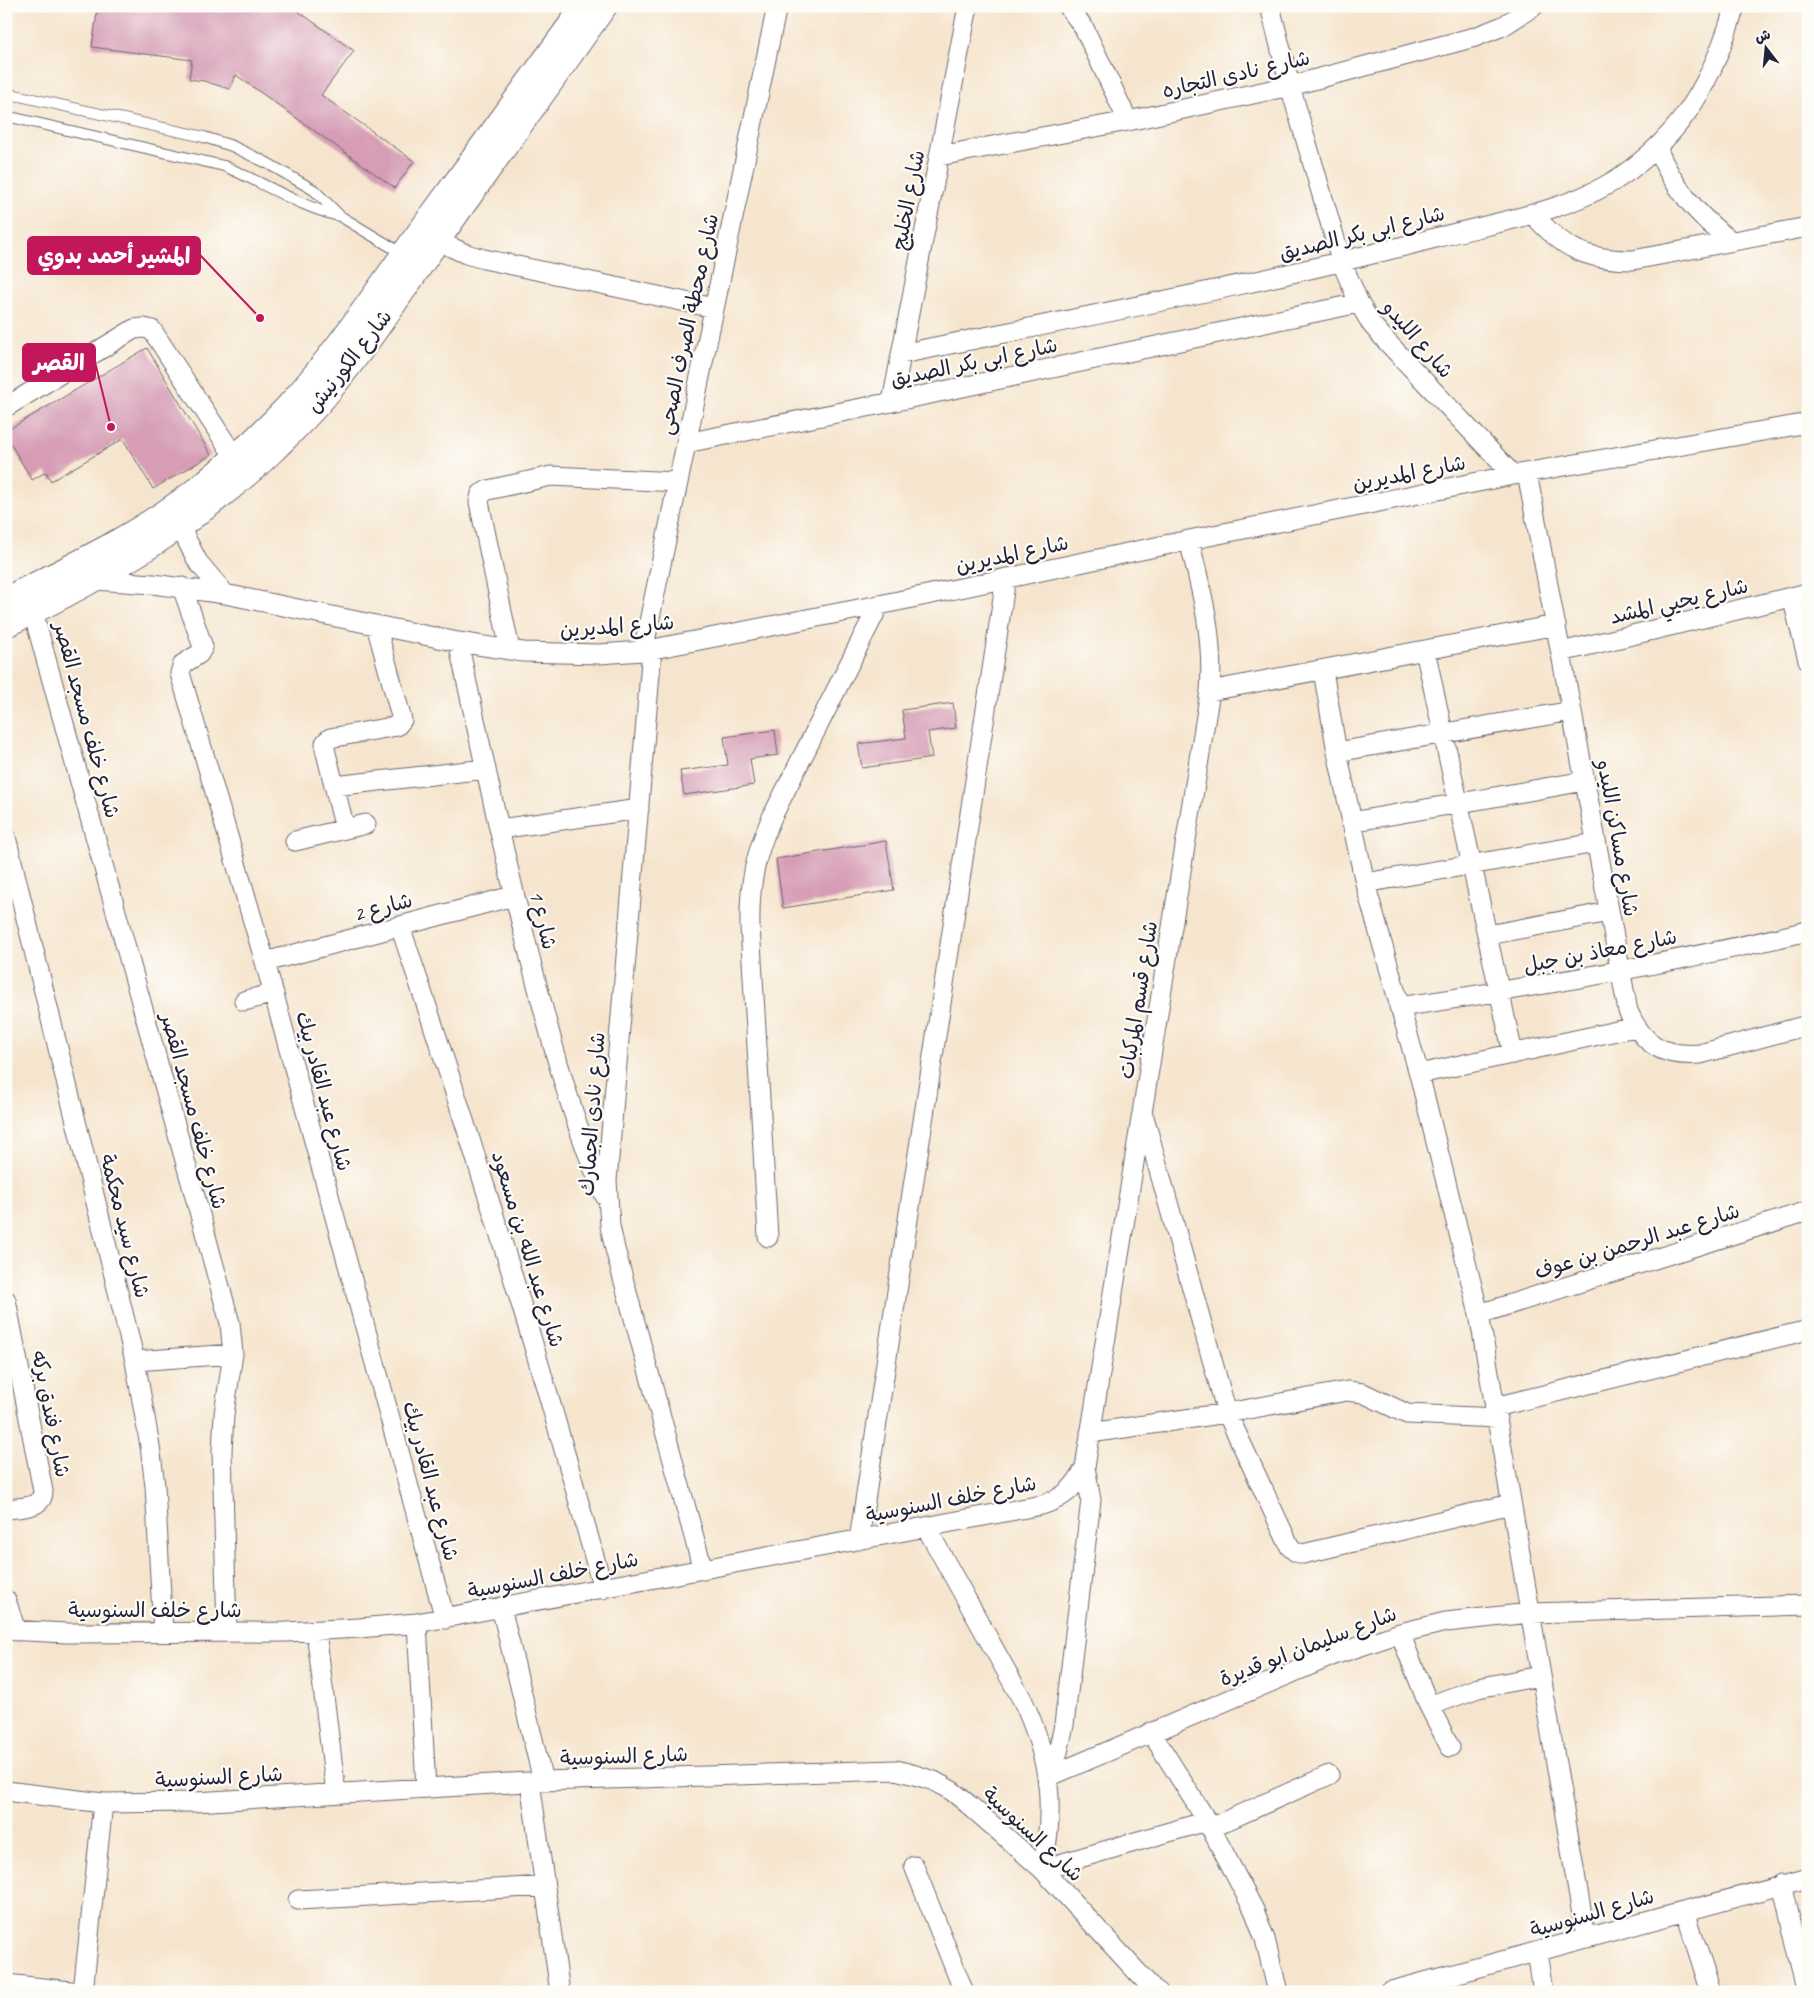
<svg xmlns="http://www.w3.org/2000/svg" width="1814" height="1998" font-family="Caveat,'Playpen Sans Arabic',sans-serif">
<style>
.building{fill:#d69db5}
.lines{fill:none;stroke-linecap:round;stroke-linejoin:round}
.service-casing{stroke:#6c666e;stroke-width:12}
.minor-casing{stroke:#6c666e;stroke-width:21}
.tertiary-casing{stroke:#6c666e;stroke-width:26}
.service{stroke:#fff;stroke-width:10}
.minor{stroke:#fff;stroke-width:19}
.tertiary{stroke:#fff;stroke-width:24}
.labels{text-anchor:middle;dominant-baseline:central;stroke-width:4.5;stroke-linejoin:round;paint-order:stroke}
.street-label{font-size:21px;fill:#22223b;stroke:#fdfcf7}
.leader{fill:none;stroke:#c2185b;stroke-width:2}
.callout-dot{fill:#c2185b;stroke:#fdfcf7;stroke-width:2}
.callout{fill:#c2185b;stroke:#c2185b;stroke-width:2}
.callout-label{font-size:22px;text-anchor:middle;font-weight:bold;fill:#fff}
</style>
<rect width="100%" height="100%" fill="#fdfcf7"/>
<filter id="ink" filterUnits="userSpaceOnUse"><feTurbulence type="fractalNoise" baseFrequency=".02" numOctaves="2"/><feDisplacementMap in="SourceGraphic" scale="10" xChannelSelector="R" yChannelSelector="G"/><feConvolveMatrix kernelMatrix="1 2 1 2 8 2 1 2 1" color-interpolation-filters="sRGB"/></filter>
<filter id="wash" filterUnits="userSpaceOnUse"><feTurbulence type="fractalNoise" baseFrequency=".0096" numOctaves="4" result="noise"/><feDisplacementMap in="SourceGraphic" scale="20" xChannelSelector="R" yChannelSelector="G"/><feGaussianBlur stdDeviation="1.12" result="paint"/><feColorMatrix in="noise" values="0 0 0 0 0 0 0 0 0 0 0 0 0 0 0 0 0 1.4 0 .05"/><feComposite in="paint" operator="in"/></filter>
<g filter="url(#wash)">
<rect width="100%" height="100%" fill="#f6e5ce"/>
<g id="blocks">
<!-- building -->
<path class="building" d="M98 6H291L354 51 321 95 414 161 395 188 236 75 229 89 204 81 189 79 192 60 92 47Z
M147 348 211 455 153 489 123 439 51 481 46 472 32 480 6 436V431Z
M953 703 956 728 928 732 932 758 862 768 858 744 906 738 902 710Z
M775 730 778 755 750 759 754 785 684 795 680 771 728 765 724 737Z
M886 841 894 890 783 908 776 859Z"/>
</g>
</g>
<g filter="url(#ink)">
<use href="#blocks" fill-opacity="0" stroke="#6c666e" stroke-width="1"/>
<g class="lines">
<!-- service casing -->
<g class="service-casing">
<path id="service" d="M6 93 204 137 232 146 267 163 314 190 340 216 403 254
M6 116 224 166C262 182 298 206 339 216"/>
</g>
<!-- minor casing -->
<g class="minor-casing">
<path id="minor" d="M1068 6 1084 28 1128 121
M1270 6 1290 86 1342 263 1359 303 1372 325 1389 344 1513 475
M1657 148C1673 187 1697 216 1731 241
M939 156 1128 121 1290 86 1475 37 1503 26 1534 6
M1532 213C1563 249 1586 260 1633 260L1808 227
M438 241 466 254 484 259 714 308
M901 354C1081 317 1262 284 1439 237 1498 222 1569 211 1620 177 1685 133 1713 79 1735 6
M892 402 968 6
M6 407 134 329 144 328 152 330 234 456
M686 443 892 402 1359 303
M1527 473 1628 1011C1643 1045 1663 1057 1700 1054L1808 1025
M180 527 198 562 225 594
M95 580 153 584 225 594 458 642 523 652 599 654 643 651 879 605 1189 540 1513 475 1808 423
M182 587 203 647 199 654 183 664 180 673 265 962 445 1619
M1792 597 1808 660
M33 612 230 1323 233 1354 224 1414 222 1451 227 1631
M458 642C483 755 506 868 536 981 555 1055 574 1125 605 1196
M510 650 479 502 481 494 488 490 551 476 678 482
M652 650 607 1181 610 1226 615 1249 703 1570
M1425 650 1513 1054
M643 651 777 6
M1561 652 1808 593
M1323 671 1337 752 1365 883 1419 1074 1479 1314 1586 1938
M1210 691 1556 625
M1337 752 1572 711
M334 786 486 769
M1351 822 1585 781
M345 829 325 749V743L330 738 397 726 402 720 376 625
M499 829 639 809
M6 837 135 1361 150 1446 155 1486 163 1632
M295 841 366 824
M1365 883 1596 843
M400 926C474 1145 542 1365 603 1589
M1488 935 1609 912
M265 962 513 896
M244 1001 274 993
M1399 1007C1536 987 1673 963 1808 931
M1419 1074 1635 1027
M1144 1117 1227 1413 1290 1547 1296 1552 1303 1554 1511 1504
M768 1237 750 926C749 884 755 855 772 817L879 605
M6 1300 43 1491C43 1509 20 1507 6 1509
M1479 1314 1808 1211
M135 1361 233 1354
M1495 1407 1808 1330
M1090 1433 1227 1413 1347 1391 1363 1393 1407 1414 1497 1418
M926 1527 1023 1701C1050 1760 1056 1806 1042 1869L1207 1821
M859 1540 1006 578
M6 1600 16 1631
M501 1607 543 1781
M417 1623 426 1788
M6 1630 67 1633 286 1632 359 1628 417 1623 1042 1505C1064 1498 1075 1488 1085 1467L1210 691C1214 635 1202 593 1189 540
M316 1631 336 1793
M1400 1633 1429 1706 1450 1747
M1429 1706 1478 1688 1540 1676
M1151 1732 1207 1821 1254 1910 1265 1939 1278 1992
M1048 1777 1334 1655 1400 1633 1446 1622 1530 1613 1808 1605
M1048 1777 1058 1752 1064 1725 1091 1500 1085 1467
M530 1782 560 1992
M6 1791 103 1803 195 1802 543 1781 896 1770 915 1775 934 1781 952 1791 968 1804 1042 1869 1152 1988 1158 1992
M1210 1828 1329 1775
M914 1866 964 1992
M1782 1884 1807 1992
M298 1900 545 1886
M1685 1911 1711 1992
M1537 1952 1543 1992
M6 1984 80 1992
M83 1992 103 1803
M1388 1992 1808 1878"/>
</g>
<!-- tertiary casing -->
<g class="tertiary-casing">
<path id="tertiary" d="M6 599C70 567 136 536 193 492 226 466 258 438 287 407 335 354 375 293 417 235 473 159 528 83 584 6
M6 625C103 578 196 525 274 450 292 432 312 413 328 393 368 344 403 291 439 239 494 162 550 84 605 6"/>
</g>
<!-- service -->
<use href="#service" class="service"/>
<!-- minor -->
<use href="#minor" class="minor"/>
<!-- tertiary -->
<use href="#tertiary" class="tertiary"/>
</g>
</g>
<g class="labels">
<!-- street labels -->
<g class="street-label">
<text transform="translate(1236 74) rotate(-13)">شارع نادى التجاره</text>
<text transform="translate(908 200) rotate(-79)">شارع الخليج</text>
<text transform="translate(1362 233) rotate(-14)">شارع ابى بكر الصديق</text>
<text transform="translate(688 324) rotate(-78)">شارع محطة الصرف الصحى</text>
<text transform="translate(1418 339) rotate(49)">شارع الليدو</text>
<text transform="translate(349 361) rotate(-52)">شارع الكورنيش</text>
<text transform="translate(974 362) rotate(-12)">شارع ابى بكر الصديق</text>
<text transform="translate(1409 473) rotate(-11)">شارع المديرين</text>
<text transform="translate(1012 554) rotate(-12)">شارع المديرين</text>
<text transform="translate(1679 601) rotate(-13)">شارع يحيي المشد</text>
<text transform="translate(617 626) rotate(-4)">شارع المديرين</text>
<text transform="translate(87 720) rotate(75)">شارع خلف مسجد القصر</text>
<text transform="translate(1618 838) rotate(80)">شارع مساكن الليدو</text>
<text transform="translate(383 907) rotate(-15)">شارع 2</text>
<text transform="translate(543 920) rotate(76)">شارع 1</text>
<text transform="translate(1600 951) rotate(-11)">شارع معاذ بن جبل</text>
<text transform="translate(1138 1000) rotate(-81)">شارع قسم المركبات</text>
<text transform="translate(324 1091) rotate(75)">شارع عبد القادر بيك</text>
<text transform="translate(194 1111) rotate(75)">شارع خلف مسجد القصر</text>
<text transform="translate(592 1114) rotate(-86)">شارع نادى الجمارك</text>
<text transform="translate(125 1226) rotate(76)">شارع سيد محكمة</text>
<text transform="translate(1637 1241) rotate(-17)">شارع عبد الرحمن بن عوف</text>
<text transform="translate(528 1249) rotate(73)">شارع عبد الله بن مسعود</text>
<text transform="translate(51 1414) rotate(79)">شارع فندق بركه</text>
<text transform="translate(431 1481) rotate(75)">شارع عبد القادر بيك</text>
<text transform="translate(951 1499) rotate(-11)">شارع خلف السنوسية</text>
<text transform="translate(553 1575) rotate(-11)">شارع خلف السنوسية</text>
<text x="155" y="1610">شارع خلف السنوسية</text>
<text transform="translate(1308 1646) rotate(-21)">شارع سليمان ابو قديرة</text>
<text transform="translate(624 1756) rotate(-2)">شارع السنوسية</text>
<text transform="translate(219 1777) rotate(-3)">شارع السنوسية</text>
<text transform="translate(1033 1834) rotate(43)">شارع السنوسية</text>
<text transform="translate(1592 1913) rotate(-16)">شارع السنوسية</text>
</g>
</g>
<!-- callouts -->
<path class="leader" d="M260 318L200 255M111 427L95 362"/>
<g class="callout-dot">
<circle cx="260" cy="318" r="5"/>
<circle cx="111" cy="427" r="5"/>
</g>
<g class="callout">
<rect x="28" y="237" width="172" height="37" rx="5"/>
<rect x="23" y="344" width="72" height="37" rx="5"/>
</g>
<g class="callout-label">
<text x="114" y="263">المشير أحمد بدوي</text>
<text x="59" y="370">القصر</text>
</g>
<!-- margin -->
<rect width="1814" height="1998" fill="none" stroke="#fdfcf7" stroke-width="25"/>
<!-- north arrow -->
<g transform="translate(1766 48) rotate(344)" stroke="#fdfcf7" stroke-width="4" paint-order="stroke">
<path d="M0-4L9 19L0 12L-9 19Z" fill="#22223b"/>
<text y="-8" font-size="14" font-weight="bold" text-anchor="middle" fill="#22223b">ش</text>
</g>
</svg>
